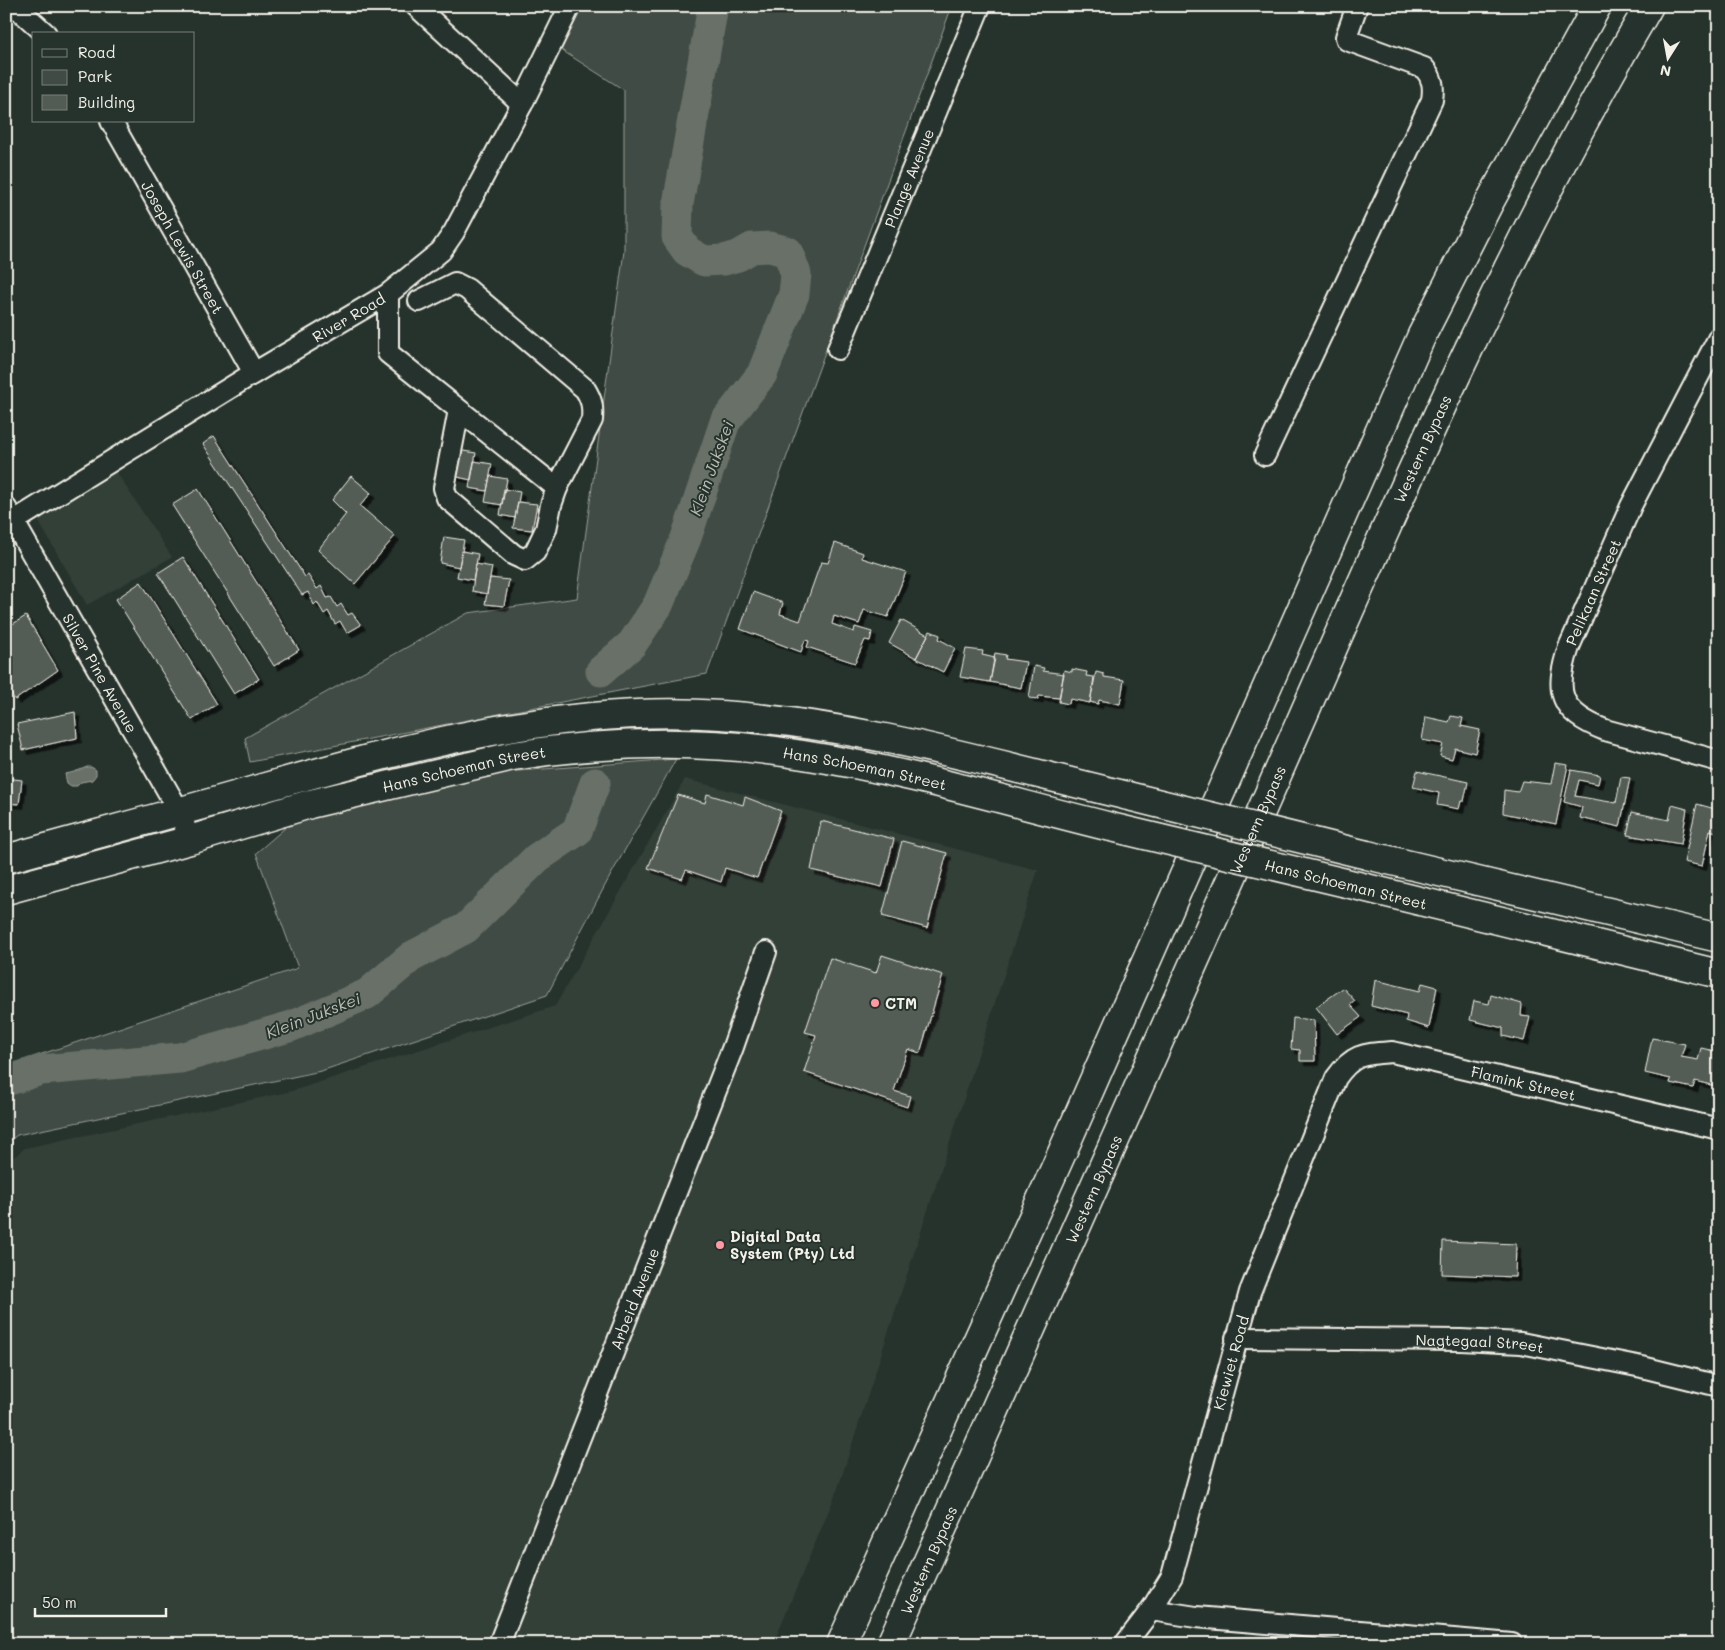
<svg xmlns="http://www.w3.org/2000/svg" width="1725" height="1650" font-family="Mali,sans-serif">
<style>
.built{fill:#333f39}
.green{fill:#414b45;stroke:#9a9e96}
.water{fill:#676f68;stroke:#9fa39b}
.lines{fill:none;stroke-linecap:round;stroke-linejoin:round}
.river{stroke:#676f68;stroke-width:31}
.building{fill:#525c55;stroke:#f4f1e8;filter:url(#shadow)}
.street-casing{stroke:#f4f1e8;stroke-width:24}
.secondary-casing{stroke:#f4f1e8;stroke-width:31}
.highway-casing{stroke:#f4f1e8;stroke-width:31}
.street{stroke:#26332d;stroke-width:20}
.secondary{stroke:#26332d;stroke-width:28}
.highway{stroke:#26332d;stroke-width:28}
.secondary-bridge-casing{stroke:#f4f1e8;stroke-width:31;stroke-linecap:butt}
.secondary-bridge{stroke:#26332d;stroke-width:28}
.poi-dot{fill:#ff9aa2;stroke:#26332d;stroke-width:2}
.labels{text-anchor:middle;dominant-baseline:central;stroke-width:4;stroke-linejoin:round;paint-order:stroke}
.street-label{font-size:15px;fill:#f4f1e8;stroke:#26332d}
.poi-label{font-size:15px;font-weight:bold;fill:#f4f1e8;stroke:#26332d;text-anchor:start}
.water-label{font-size:16px;font-style:italic;fill:#bcbdb5;stroke:#26332d}
</style>
<defs>
<filter id="shadow"><feDropShadow dx="4.5" dy="4.5" stdDeviation="0" flood-color="#0009"/></filter>
</defs>
<rect width="100%" height="100%" fill="#26332d"/>
<filter id="ink" filterUnits="userSpaceOnUse"><feTurbulence type="fractalNoise" baseFrequency=".02" numOctaves="2"/><feDisplacementMap in="SourceGraphic" scale="10" xChannelSelector="R" yChannelSelector="G"/><feConvolveMatrix kernelMatrix="1 2 1 2 8 2 1 2 1" color-interpolation-filters="sRGB"/></filter>
<g filter="url(#ink)">
<!-- built -->
<path class="built" d="M108 459 172 557 87 605 32 510Z
M685 779 1038 870 837 1491 773 1644H6V1163L25 1148 292 1091 555 1006Z"/>
<!-- green -->
<path class="green" d="M574 6H952L707 674 250 762 245 738 468 613 577 598 624 251V90L555 46Z
M676 759 608 880 547 995 321 1071 17 1135 6 1144V1066L298 968 256 853 293 821 491 773Z"/>
<!-- water -->
<path class="water" d="M87 767H91L96 770V775L92 780 81 782 77 786H71L67 783 65 774C73 773 80 770 87 767Z"/>
<g class="lines">
<!-- river -->
<path class="river" d="M601 671 632 644 658 605 686 538 725 422 762 374 794 294 796 274 788 252 770 247 752 248 738 256 724 260 704 261 687 251 677 237 678 204 713 6
M6 1081 41 1070 180 1058 292 1026 367 994 411 957 466 928 537 858 577 831 595 783"/>
</g>
<!-- building -->
<path class="building" d="M214 436 305 577 308 575 317 589 321 586 327 598 331 597 337 607 341 604 348 615 352 613 361 625 347 633 340 621 335 624 328 611 324 614 317 602 314 605 308 592 302 595 203 444Z
M457 450 476 453 471 480 453 476Z
M474 461 492 464 487 491 469 488Z
M351 476 371 493 360 506 395 536 355 584 318 550 346 514 332 500Z
M490 476 507 479 502 505 485 502Z
M198 489 299 650 274 666 172 505Z
M504 489 520 492 515 518 500 515Z
M518 502 537 504 532 530 513 528Z
M444 537 464 540 459 567 440 563Z
M835 543 863 553 862 558 906 572 888 617 864 610 859 624 834 616 832 624 854 632 855 627 872 632 870 641 865 640 855 663 807 647 809 641 805 640 801 652 740 629 753 592 783 603 780 614 800 621 821 562 828 563Z
M462 551 478 554 473 580 457 577Z
M183 557 259 679 234 694 158 573Z
M476 564 492 567 487 594 472 591Z
M490 578 509 580 504 606 485 604Z
M141 582 217 704 192 720 116 599Z
M26 616 58 670 15 700 6 686V671L11 666 6 658V628Z
M901 620 928 635 916 658 889 643Z
M930 631 940 635 939 639 955 648 943 672 916 658Z
M966 649 983 651 982 655 995 658 990 682 960 677Z
M995 653 1006 655 1005 659 1026 662 1021 688 990 682Z
M1034 666 1044 668 1043 671 1064 674 1059 698 1039 696 1038 699 1029 698Z
M1072 669 1087 672 1086 676 1094 677 1090 703 1070 699 1069 704 1059 702 1064 670 1072 672Z
M1096 672 1104 674V677L1124 680 1120 704 1099 700 1098 704 1090 702Z
M75 712 77 738 23 750 17 724Z
M1451 716 1463 718 1461 726 1480 730 1475 753 1455 748 1452 759 1440 756 1443 744 1422 740 1426 717 1449 722Z
M1555 763 1568 765 1556 824 1503 813 1504 790 1518 792 1522 781 1551 784Z
M1571 770 1600 775 1598 784 1579 780 1575 796 1616 803 1621 777 1630 778 1620 827 1580 818 1582 807 1564 802Z
M1417 771 1468 782 1464 801H1461L1459 809 1437 805 1439 793 1413 787Z
M6 778 22 780 19 804 6 803Z
M707 794 743 805 745 797 781 811 757 878 725 868 721 882 686 870 682 879 648 868 678 795 705 803Z
M1697 804 1719 810V833L1710 830 1702 866 1684 862Z
M1672 805 1687 809 1681 844 1627 835 1632 812 1669 820Z
M821 821 894 839 882 887 811 870Z
M902 841 947 853 927 928 882 916Z
M882 955 943 975 920 1053 908 1049 894 1091 910 1096 907 1107 804 1072 816 1035 805 1032 830 958 876 973Z
M1375 980 1420 991 1422 983 1437 987 1429 1028 1406 1021 1407 1015 1371 1006Z
M1343 988 1355 1001 1350 1005 1361 1017 1337 1034 1316 1007Z
M1491 995 1522 1004 1521 1016 1530 1017 1524 1041 1503 1036V1028L1470 1020 1474 1001 1489 1004Z
M1293 1018 1314 1020 1315 1061H1300V1050L1291 1049Z
M1652 1038 1685 1044 1681 1057 1698 1060 1701 1048 1719 1052V1087L1695 1081 1693 1088 1670 1083 1671 1079 1645 1073Z
M1443 1241 1516 1244 1515 1277 1442 1274Z"/>
<g class="lines">
<!-- street casing -->
<g class="street-casing">
<g id="street">
<path d="M15 6 46 34"/>
<path d="M416 6 522 104"/>
<path id="s1" d="M111 121 254 373"/>
<path d="M388 294V353L557 488 551 505 546 529 535 552 525 560 514 555 447 498 444 488 459 410"/>
<path d="M419 301 455 283 467 289 585 389C592 400 593 407 592 420L557 488"/>
<path d="M1719 337 1631 506 1569 647C1554 692 1559 712 1605 730L1719 761"/>
<path id="s2" d="M838 349 980 6"/>
<path d="M1265 455 1432 100C1434 87 1433 78 1424 68L1347 40 1346 37 1357 6"/>
<path id="s3" d="M6 508 179 811 190 840"/>
<path id="s4" d="M6 526 254 373 388 294 441 251 454 232 522 104 570 6"/>
<path id="s5" d="M1236 1338 1461 1340 1521 1343 1642 1367 1719 1386"/>
<path d="M1151 1610 1196 1617 1512 1644"/>
<path id="s6" d="M499 1644 733 1047 766 952"/>
<path id="s7" d="M1125 1644 1151 1610 1172 1576 1250 1292 1336 1078C1353 1054 1363 1054 1392 1052L1719 1129"/>
</g>
</g>
<!-- secondary casing -->
<g class="secondary-casing">
<g id="secondary">
<path d="M1367 855 1719 938"/>
<path d="M6 859C92 835 177 813 262 788 412 746 563 704 721 715 859 724 994 764 1128 796"/>
<path d="M1346 883 1719 974"/>
<path id="s8" d="M6 890 190 840 310 804 513 756C609 741 707 739 803 755 907 771 1009 802 1111 827"/>
</g>
</g>
<!-- highway casing -->
<g class="highway-casing">
<g id="highway">
<path d="M841 1644 1061 1155 1422 335 1489 203 1597 6"/>
<path id="s9" d="M891 1644C1017 1362 1142 1080 1267 798 1385 529 1500 260 1649 6"/>
</g>
</g>
<!-- street -->
<use href="#street" class="street"/>
<!-- secondary -->
<use href="#secondary" class="secondary"/>
<!-- highway -->
<use href="#highway" class="highway"/>
<!-- secondary-bridge casing -->
<g class="secondary-bridge-casing">
<path id="secondary-bridge" d="M1128 796 1367 855
M1111 827 1346 883"/>
</g>
<!-- secondary-bridge -->
<use href="#secondary-bridge" class="secondary-bridge"/>
</g>
</g>
<!-- markers -->
<g class="poi-dot">
<circle cx="875" cy="1003" r="5"/>
<circle cx="720" cy="1245" r="5"/>
</g>
<g class="labels">
<!-- street labels -->
<g class="street-label">
<text stroke="none"><textPath href="#s2" startOffset="185">Plange Avenue</textPath></text>
<text stroke="none"><textPath href="#s1" startOffset="145">Joseph Lewis Street</textPath></text>
<text stroke="none"><textPath href="#s4" startOffset="401">River Road</textPath></text>
<text stroke="none"><textPath href="#s9" startOffset="1308">Western Bypass</textPath></text>
<text transform="translate(1593 592) rotate(-66)">Pelikaan Street</text>
<text stroke="none"><textPath href="#s3" startOffset="190">Silver Pine Avenue</textPath></text>
<text stroke="none"><textPath href="#s8" startOffset="474">Hans Schoeman Street</textPath></text>
<text stroke="none"><textPath href="#s8" startOffset="879">Hans Schoeman Street</textPath></text>
<text stroke="none"><textPath href="#s9" startOffset="902">Western Bypass</textPath></text>
<text transform="translate(1346 884) rotate(14)">Hans Schoeman Street</text>
<text stroke="none"><textPath href="#s7" startOffset="808">Flamink Street</textPath></text>
<text stroke="none"><textPath href="#s9" startOffset="498">Western Bypass</textPath></text>
<text stroke="none"><textPath href="#s6" startOffset="371">Arbeid Avenue</textPath></text>
<text stroke="none"><textPath href="#s5" startOffset="244">Nagtegaal Street</textPath></text>
<text stroke="none"><textPath href="#s7" startOffset="304">Kiewiet Road</textPath></text>
<text stroke="none"><textPath href="#s9" startOffset="92">Western Bypass</textPath></text>
</g>
<!-- poi labels -->
<g class="poi-label">
<text x="885" y="1003">CTM</text>
<text x="730" y="1236">Digital Data<tspan x="730" dy="17">System (Pty) Ltd</tspan></text>
</g>
<!-- water labels -->
<g class="water-label">
<text transform="translate(711 468) rotate(-70)">Klein Jukskei</text>
<text transform="translate(313 1015) rotate(-21)">Klein Jukskei</text>
</g>
</g>
<!-- margin -->
<rect width="1725" height="1650" fill="none" stroke="#26332d" stroke-width="25"/>
<rect x="12" y="12" width="1700" height="1625" fill="none" stroke="#f4f1e8" stroke-width="2" filter="url(#ink)"/>
<!-- legend -->
<rect x="32" y="32" width="162" height="90" fill="#26332d" stroke="#787f78"/>
<rect x="42" y="49" width="25" height="8" fill="#26332d" stroke="#787f78"/>
<text x="78" y="58" font-size="15" fill="#f4f1e8">Road</text>
<rect x="42" y="70" width="25" height="15" fill="#414b45" stroke="#787f78"/>
<text x="78" y="82" font-size="15" fill="#f4f1e8">Park</text>
<rect x="42" y="95" width="25" height="15" fill="#525c55" stroke="#787f78"/>
<text x="78" y="108" font-size="15" fill="#f4f1e8">Building</text>
<!-- north arrow -->
<g transform="translate(1668 58) rotate(191)" stroke="#26332d" stroke-width="4" paint-order="stroke">
<path d="M0-4L9 19L0 12L-9 19Z" fill="#f4f1e8"/>
<text y="-8" font-size="14" font-weight="bold" text-anchor="middle" fill="#f4f1e8">N</text>
</g>
<!-- scale -->
<path d="M35 1608v8h131v-8" fill="none" stroke="#f4f1e8" stroke-width="2.5"/>
<text x="42" y="1608" font-size="15" fill="#f4f1e8" stroke="#26332d" stroke-width="4" paint-order="stroke">50 m</text>
</svg>
